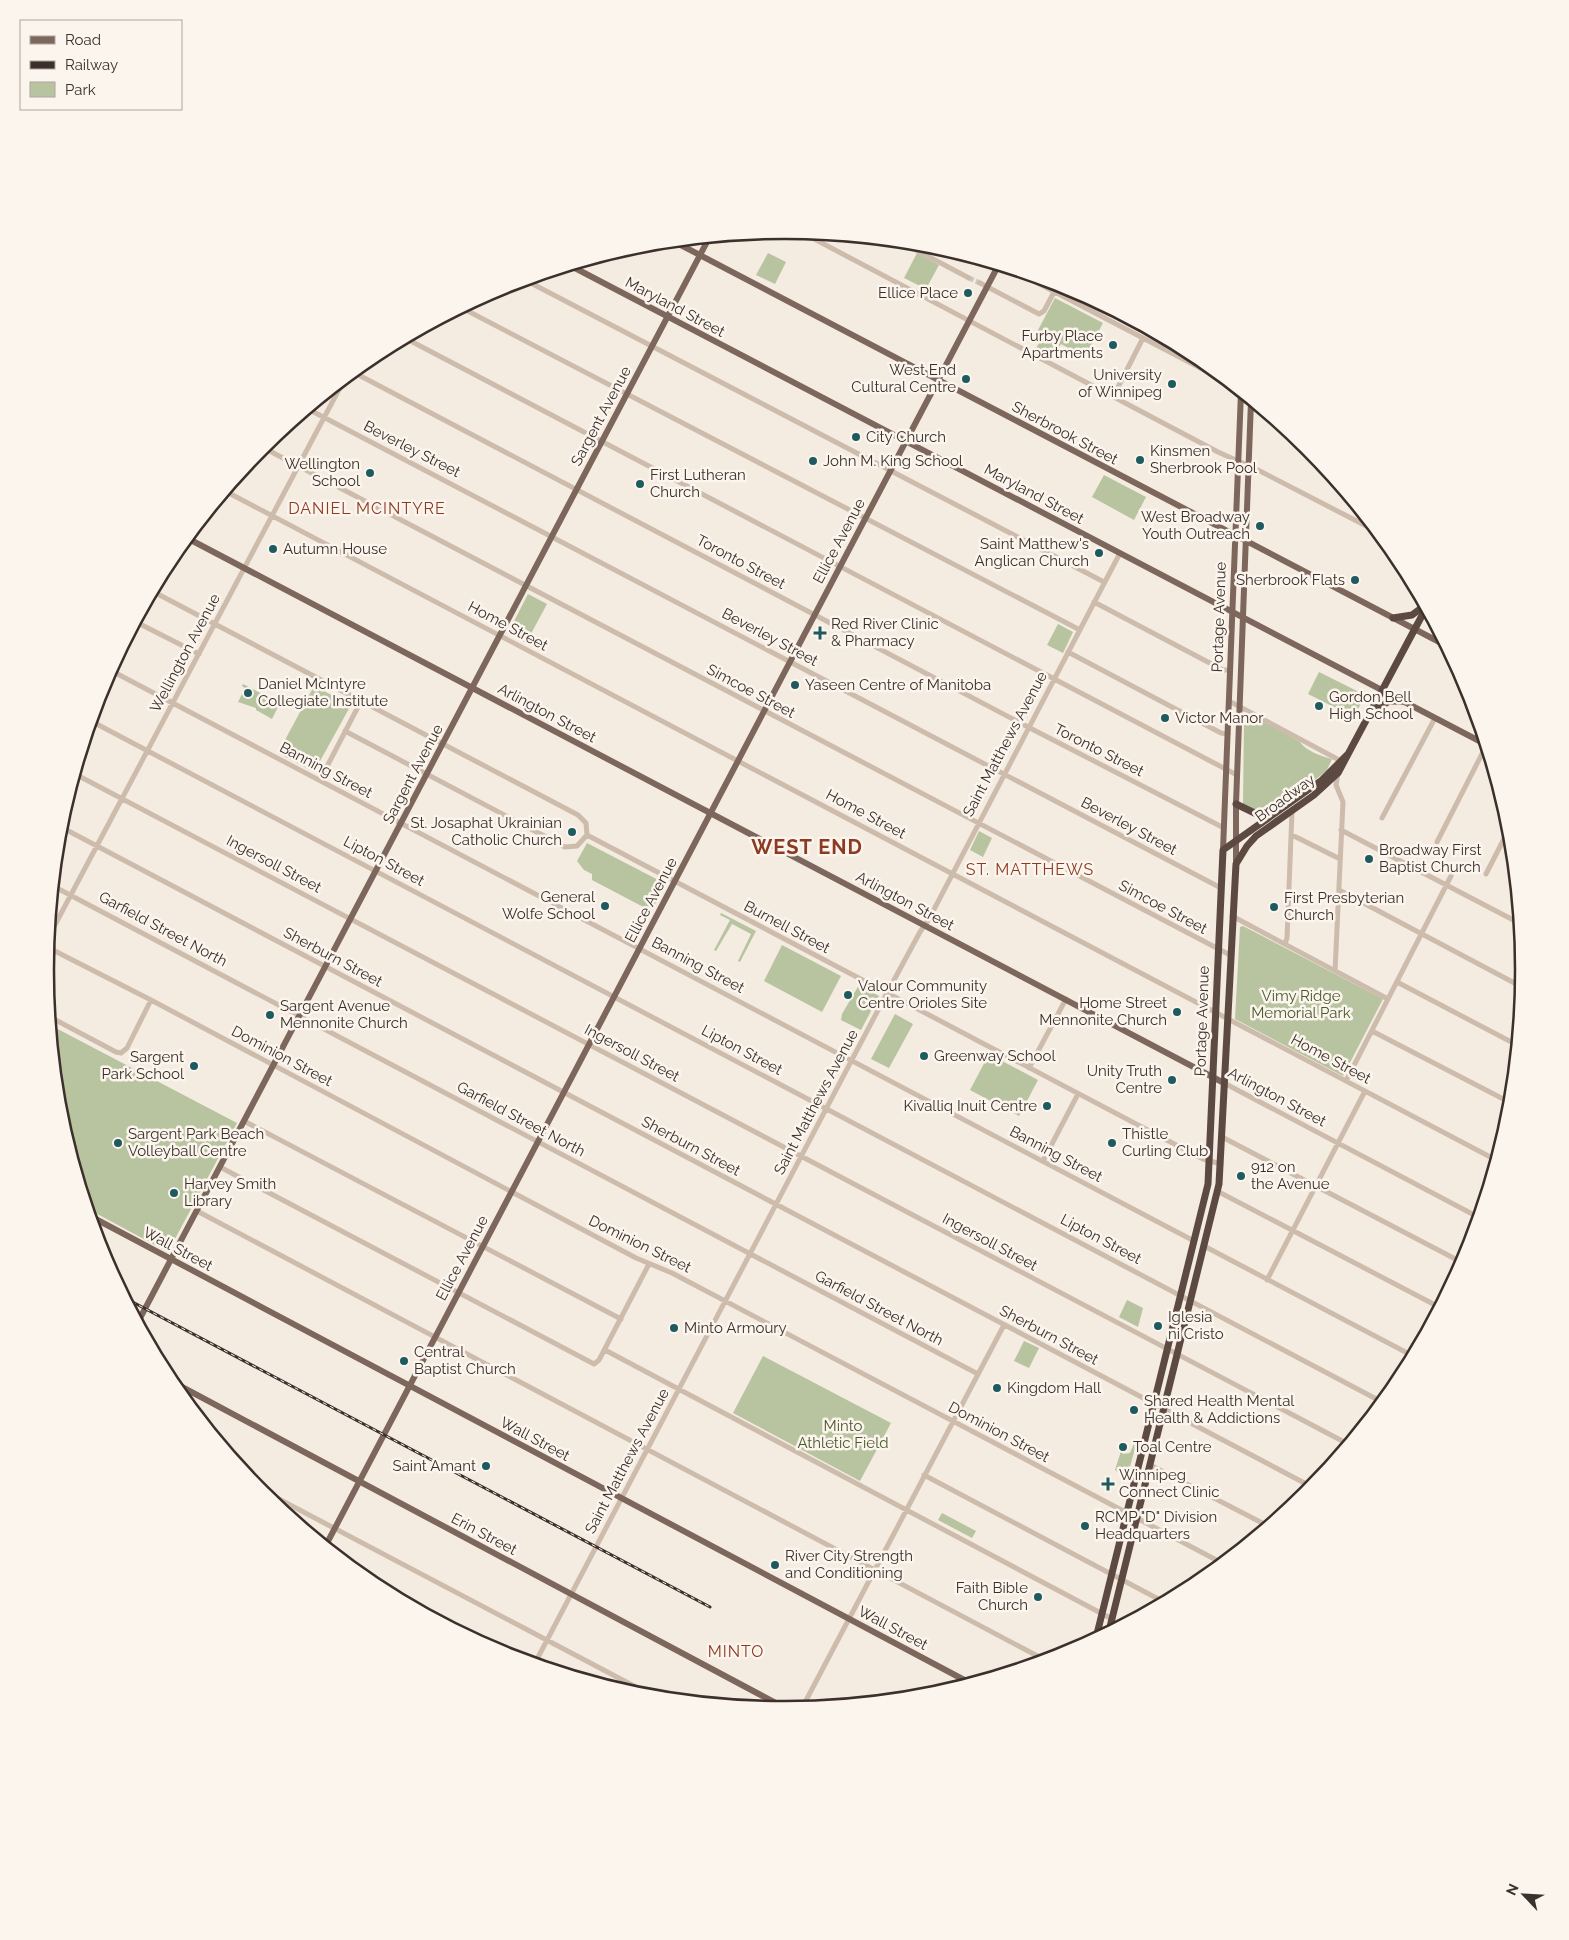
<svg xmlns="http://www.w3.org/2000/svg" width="1569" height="1940" font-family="Raleway,sans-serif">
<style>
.green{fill:#b8c4a0}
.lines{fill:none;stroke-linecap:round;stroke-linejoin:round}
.minor-tunnel{stroke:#cfc6bd;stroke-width:5;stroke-dasharray:5 2.5;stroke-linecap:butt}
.minor{stroke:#cdbbac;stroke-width:5}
.major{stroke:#7d675c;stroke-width:6}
.highway{stroke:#5c4a42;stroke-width:7}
.rail-casing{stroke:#3b302b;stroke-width:3}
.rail{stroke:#fbf5ee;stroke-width:1;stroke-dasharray:4;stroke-linecap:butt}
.poi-dot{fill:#1f5a5e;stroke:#fbf5ee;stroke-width:2}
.labels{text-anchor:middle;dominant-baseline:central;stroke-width:5;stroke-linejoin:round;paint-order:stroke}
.poi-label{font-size:15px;fill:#3b302b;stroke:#fbf5ee;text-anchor:start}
.street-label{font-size:15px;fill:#3b302b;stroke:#fbf5ee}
.park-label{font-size:15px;fill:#4a5a2e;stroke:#fbf5ee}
.neighbourhood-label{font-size:16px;letter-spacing:1px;fill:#8c3b22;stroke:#fbf5ee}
.district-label{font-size:20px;font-weight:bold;letter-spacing:1px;fill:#8c3b22;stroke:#fbf5ee}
.rim{fill:none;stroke:#3b302b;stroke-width:2.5}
</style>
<rect width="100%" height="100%" fill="#f4ebe1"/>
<!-- green -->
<path class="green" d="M768 253 786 262 775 284 756 275Z
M917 253 939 265 926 289 904 278Z
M1055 298 1103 323 1085 357 1061 344 1053 359 1035 350 1043 336 1037 332Z
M1104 475 1146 497 1134 520 1092 497Z
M528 594 547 604 526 643 508 633Z
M1058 624 1073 632 1063 653 1047 645Z
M1319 672 1365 695 1354 717 1308 694Z
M243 684 280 703 272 719 256 710V708L238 702 245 688 242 686Z
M314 686 351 705 314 772 278 753Z
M1248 716 1273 726 1300 742C1306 751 1323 757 1332 759L1327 770 1320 776 1263 816 1243 805 1244 720Z
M979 831 992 838 983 857 970 850Z
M587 843 666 884 651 911 592 880V874L584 870 577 861Z
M721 913 756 931 740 962 738 961 751 934 732 924 716 951 714 950 730 920 720 915Z
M1243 926 1383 999 1343 1076 1235 1019 1240 927Z
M782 945 841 976 822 1012 764 981Z
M859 985 879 996 861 1030 841 1020 842 1014Z
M895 1014 913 1024 889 1068 871 1059Z
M50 1025 237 1123 168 1252 88 1209 59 1114Z
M989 1054 1038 1080 1019 1116 970 1090Z
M1127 1300 1143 1308 1138 1327 1119 1317Z
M1024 1341 1039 1348 1029 1368 1014 1361Z
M763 1356 891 1423 860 1481 733 1413Z
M1135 1441H1137L1127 1478 1115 1470 1121 1451 1123 1454 1130 1453Z
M942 1513 976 1531 972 1538 938 1520Z"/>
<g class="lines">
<!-- minor-tunnel -->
<path class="minor-tunnel" d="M969 278 980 283"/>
<!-- minor -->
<path class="minor" d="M801 232 1218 452 1256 469 1376 531
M901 242 969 278
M1013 270 1231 384
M525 280 1104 582
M980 283 1039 314 1044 311 1054 292
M462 308 1080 630
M405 338 1237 775
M353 372 1026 726 1224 828
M1113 397 1143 338
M308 409 1221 888
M262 447 1230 955
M225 491 1496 1160
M152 591 578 815 586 823 587 835 577 846 565 847 345 731
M1094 602 1223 670H1230
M136 622 199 654
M1068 652 1221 733 1228 734
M110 670 1194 1241
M1229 701 1341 761
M91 721 1382 1402
M75 774 1348 1444
M320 780 361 701
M1382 818 1435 718
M59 826 1312 1487
M1341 830 1519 923
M587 835 1159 1136 1203 1159 1221 1164
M1292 835 1340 859
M1437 842 1486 746
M1486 874 1510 827
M53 886 978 1374
M1339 890 1522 987
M1232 916 1388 999
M48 938 344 380
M1285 944 1287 938 1292 811
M47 947 151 1000 636 1258 672 1273 1222 1563
M1335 971 1343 802 1336 785 1338 773
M1397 982 1517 1045
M50 1017 116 1052 121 1053 127 1048 151 1000
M1372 1031 1511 1103
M1029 1068 1066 999
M1346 1081 1451 876
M1224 1083 1478 1217
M244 1121 621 1319
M1222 1137 1463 1263
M1043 1161 1078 1094
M220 1167 594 1364 599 1360 649 1264
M1217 1191 1439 1307
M197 1211 1045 1660
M1204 1246 1413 1356
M1267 1280 1365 1091
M1445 1295 1468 1251
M605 1350 1112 1619
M1150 1465 1268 1526
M924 1475 1164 1602
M256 1487 653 1696
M535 1663 887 993 920 932 929 919 1120 553
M802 1708 1004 1325"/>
<!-- major -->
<path class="major" d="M673 241 1445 645
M571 266 1485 744
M187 538 1224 1083
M1223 850 1241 392
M1236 864V804L1251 401
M90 1216 970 1683
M138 1322 709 238
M169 1380 787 1709
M326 1545 998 266"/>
<!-- highway -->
<path class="highway" d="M1393 618 1412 615 1424 606
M1372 713 1389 701H1403
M1236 804 1267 819
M1109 1631 1219 1184 1236 864 1247 846 1256 836 1314 795 1338 773 1426 608
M1096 1638 1208 1184 1223 850 1322 780 1347 755"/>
<!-- rail casing -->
<g class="rail-casing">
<path id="rail" d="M125 1298 710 1607"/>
</g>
<!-- rail -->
<use href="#rail" class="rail"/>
</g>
<!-- markers -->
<g class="poi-dot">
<circle cx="968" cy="293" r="5"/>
<circle cx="1113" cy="345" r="5"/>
<circle cx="966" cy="379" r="5"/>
<circle cx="1172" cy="384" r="5"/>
<circle cx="856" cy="437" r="5"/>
<circle cx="1140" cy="460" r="5"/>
<circle cx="813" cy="461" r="5"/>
<circle cx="370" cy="473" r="5"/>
<circle cx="640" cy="484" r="5"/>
<circle cx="1260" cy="526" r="5"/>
<circle cx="273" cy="549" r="5"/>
<circle cx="1099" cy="553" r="5"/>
<circle cx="1355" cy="580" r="5"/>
<path d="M817.5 625.5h5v5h5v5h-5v5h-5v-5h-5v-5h5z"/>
<circle cx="795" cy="685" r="5"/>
<circle cx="248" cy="693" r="5"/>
<circle cx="1319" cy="706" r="5"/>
<circle cx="1165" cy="718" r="5"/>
<circle cx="572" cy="832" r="5"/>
<circle cx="1369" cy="859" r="5"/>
<circle cx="605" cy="906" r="5"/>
<circle cx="1274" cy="907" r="5"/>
<circle cx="848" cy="995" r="5"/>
<circle cx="1177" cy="1012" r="5"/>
<circle cx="270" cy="1015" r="5"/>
<circle cx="924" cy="1056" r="5"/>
<circle cx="194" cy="1066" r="5"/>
<circle cx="1172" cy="1080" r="5"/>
<circle cx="1047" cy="1106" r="5"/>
<circle cx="118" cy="1143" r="5"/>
<circle cx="1112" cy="1143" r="5"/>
<circle cx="1241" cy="1176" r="5"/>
<circle cx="174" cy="1193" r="5"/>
<circle cx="1158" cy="1326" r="5"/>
<circle cx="674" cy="1328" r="5"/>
<circle cx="404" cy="1361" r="5"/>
<circle cx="997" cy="1388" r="5"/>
<circle cx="1134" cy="1410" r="5"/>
<circle cx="1123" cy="1447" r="5"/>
<circle cx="486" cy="1466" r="5"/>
<path d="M1105.5 1476.5h5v5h5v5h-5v5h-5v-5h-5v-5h5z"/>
<circle cx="1085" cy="1526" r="5"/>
<circle cx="775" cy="1565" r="5"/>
<circle cx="1038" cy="1597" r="5"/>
</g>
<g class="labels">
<!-- poi labels -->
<g class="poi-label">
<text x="958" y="293" text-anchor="end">Ellice Place</text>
<text x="1103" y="336" text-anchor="end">Furby Place<tspan x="1103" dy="17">Apartments</tspan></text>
<text x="956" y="370" text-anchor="end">West End<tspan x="956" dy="17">Cultural Centre</tspan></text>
<text x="1162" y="375" text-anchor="end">University<tspan x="1162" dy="17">of Winnipeg</tspan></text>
<text x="866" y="437">City Church</text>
<text x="1150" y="451">Kinsmen<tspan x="1150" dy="17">Sherbrook Pool</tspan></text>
<text x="823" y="461">John M. King School</text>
<text x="360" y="464" text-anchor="end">Wellington<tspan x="360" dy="17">School</tspan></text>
<text x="650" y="475">First Lutheran<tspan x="650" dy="17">Church</tspan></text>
<text x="1250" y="517" text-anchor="end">West Broadway<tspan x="1250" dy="17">Youth Outreach</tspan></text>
<text x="1089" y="544" text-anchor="end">Saint Matthew's<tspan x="1089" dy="17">Anglican Church</tspan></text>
<text x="283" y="549">Autumn House</text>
<text x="1345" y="580" text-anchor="end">Sherbrook Flats</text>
<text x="831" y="624">Red River Clinic<tspan x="831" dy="17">&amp; Pharmacy</tspan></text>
<text x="258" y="684">Daniel McIntyre<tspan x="258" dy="17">Collegiate Institute</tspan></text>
<text x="805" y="685">Yaseen Centre of Manitoba</text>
<text x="1329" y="697">Gordon Bell<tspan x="1329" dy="17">High School</tspan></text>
<text x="1175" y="718">Victor Manor</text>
<text x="562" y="823" text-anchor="end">St. Josaphat Ukrainian<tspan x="562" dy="17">Catholic Church</tspan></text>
<text x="1379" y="850">Broadway First<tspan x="1379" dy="17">Baptist Church</tspan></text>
<text x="595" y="897" text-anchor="end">General<tspan x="595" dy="17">Wolfe School</tspan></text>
<text x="1284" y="898">First Presbyterian<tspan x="1284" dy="17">Church</tspan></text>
<text x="858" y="986">Valour Community<tspan x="858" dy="17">Centre Orioles Site</tspan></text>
<text x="1167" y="1003" text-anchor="end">Home Street<tspan x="1167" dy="17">Mennonite Church</tspan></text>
<text x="280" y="1006">Sargent Avenue<tspan x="280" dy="17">Mennonite Church</tspan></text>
<text x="934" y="1056">Greenway School</text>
<text x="184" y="1057" text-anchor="end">Sargent<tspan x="184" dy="17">Park School</tspan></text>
<text x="1162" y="1071" text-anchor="end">Unity Truth<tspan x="1162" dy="17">Centre</tspan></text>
<text x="1037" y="1106" text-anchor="end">Kivalliq Inuit Centre</text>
<text x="128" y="1134">Sargent Park Beach<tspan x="128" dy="17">Volleyball Centre</tspan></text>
<text x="1122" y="1134">Thistle<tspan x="1122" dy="17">Curling Club</tspan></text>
<text x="1251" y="1167">912 on<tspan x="1251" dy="17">the Avenue</tspan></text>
<text x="184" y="1184">Harvey Smith<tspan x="184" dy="17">Library</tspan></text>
<text x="1168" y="1317">Iglesia<tspan x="1168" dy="17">ni Cristo</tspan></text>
<text x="684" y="1328">Minto Armoury</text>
<text x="414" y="1352">Central<tspan x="414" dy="17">Baptist Church</tspan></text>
<text x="1007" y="1388">Kingdom Hall</text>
<text x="1144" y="1401">Shared Health Mental<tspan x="1144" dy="17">Health &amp; Addictions</tspan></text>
<text x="1133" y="1447">Toal Centre</text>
<text x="476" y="1466" text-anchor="end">Saint Amant</text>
<text x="1119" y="1475">Winnipeg<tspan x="1119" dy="17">Connect Clinic</tspan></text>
<text x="1095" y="1517">RCMP "D" Division<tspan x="1095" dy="17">Headquarters</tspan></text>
<text x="785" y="1556">River City Strength<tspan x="785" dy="17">and Conditioning</tspan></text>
<text x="1028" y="1588" text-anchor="end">Faith Bible<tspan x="1028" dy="17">Church</tspan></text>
</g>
<!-- street labels -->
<g class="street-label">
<text transform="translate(675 307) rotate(28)">Maryland Street</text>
<text transform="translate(601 416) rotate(-62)">Sargent Avenue</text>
<text transform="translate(1065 433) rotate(28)">Sherbrook Street</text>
<text transform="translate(412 449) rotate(27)">Beverley Street</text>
<text transform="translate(1034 494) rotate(28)">Maryland Street</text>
<text transform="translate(839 541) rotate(-62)">Ellice Avenue</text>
<text transform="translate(741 562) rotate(28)">Toronto Street</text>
<text transform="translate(1219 617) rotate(-88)">Portage Avenue</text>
<text transform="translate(508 626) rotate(28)">Home Street</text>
<text transform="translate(770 637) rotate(28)">Beverley Street</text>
<text transform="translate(185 653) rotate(-62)">Wellington Avenue</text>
<text transform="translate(751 691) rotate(28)">Simcoe Street</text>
<text transform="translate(547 713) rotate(28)">Arlington Street</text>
<text transform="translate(1005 744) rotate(-62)">Saint Matthews Avenue</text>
<text transform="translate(1099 750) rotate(27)">Toronto Street</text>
<text transform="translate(326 770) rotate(28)">Banning Street</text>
<text transform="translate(413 774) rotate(-62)">Sargent Avenue</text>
<text transform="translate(1285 798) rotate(-36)">Broadway</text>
<text transform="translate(866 814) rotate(28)">Home Street</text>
<text transform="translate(1129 826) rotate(28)">Beverley Street</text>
<text transform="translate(384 861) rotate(28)">Lipton Street</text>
<text transform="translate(274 864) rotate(28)">Ingersoll Street</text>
<text transform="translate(651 900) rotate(-62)">Ellice Avenue</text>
<text transform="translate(905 901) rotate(28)">Arlington Street</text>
<text transform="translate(1163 907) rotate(28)">Simcoe Street</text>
<text transform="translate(787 927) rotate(28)">Burnell Street</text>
<text transform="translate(163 929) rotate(28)">Garfield Street North</text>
<text transform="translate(333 957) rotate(28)">Sherburn Street</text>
<text transform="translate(698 965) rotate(28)">Banning Street</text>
<text transform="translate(1202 1021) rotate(-88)">Portage Avenue</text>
<text transform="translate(742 1050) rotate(28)">Lipton Street</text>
<text transform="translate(632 1053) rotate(28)">Ingersoll Street</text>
<text transform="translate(282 1056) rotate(28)">Dominion Street</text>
<text transform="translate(1331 1059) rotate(28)">Home Street</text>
<text transform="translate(1277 1097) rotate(28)">Arlington Street</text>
<text transform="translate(816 1102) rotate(-62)">Saint Matthews Avenue</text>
<text transform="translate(521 1119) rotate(28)">Garfield Street North</text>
<text transform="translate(691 1146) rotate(28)">Sherburn Street</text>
<text transform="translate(1056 1154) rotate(28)">Banning Street</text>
<text transform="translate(1101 1239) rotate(28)">Lipton Street</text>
<text transform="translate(990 1242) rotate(28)">Ingersoll Street</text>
<text transform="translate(640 1244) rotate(26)">Dominion Street</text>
<text transform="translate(178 1249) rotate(28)">Wall Street</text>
<text transform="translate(462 1258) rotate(-62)">Ellice Avenue</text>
<text transform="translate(879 1308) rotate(28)">Garfield Street North</text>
<text transform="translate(1049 1335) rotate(28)">Sherburn Street</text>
<text transform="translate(999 1432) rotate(28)">Dominion Street</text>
<text transform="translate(535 1439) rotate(28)">Wall Street</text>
<text transform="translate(627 1461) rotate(-62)">Saint Matthews Avenue</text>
<text transform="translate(484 1534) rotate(28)">Erin Street</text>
<text transform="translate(893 1628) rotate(28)">Wall Street</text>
</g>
<!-- park labels -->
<g class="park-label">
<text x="1301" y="996">Vimy Ridge<tspan x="1301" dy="17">Memorial Park</tspan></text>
<text x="843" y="1426">Minto<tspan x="843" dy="17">Athletic Field</tspan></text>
</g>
<!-- neighbourhood labels -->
<g class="neighbourhood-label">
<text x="367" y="508">DANIEL MCINTYRE</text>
<text x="1030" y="869">ST. MATTHEWS</text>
<text x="736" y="1651">MINTO</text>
</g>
<!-- district labels -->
<g class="district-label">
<text x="807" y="847">WEST END</text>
</g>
</g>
<!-- crop -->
<path d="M0 0H1569V1940H0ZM784 239H785A730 730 0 0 1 1515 969V971A730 730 0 0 1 785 1701H784A730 730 0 0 1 54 971V969A730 730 0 0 1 784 239Z" fill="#fbf5ee" fill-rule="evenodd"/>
<path class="rim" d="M784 239H785A730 730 0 0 1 1515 969V971A730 730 0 0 1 785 1701H784A730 730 0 0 1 54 971V969A730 730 0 0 1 784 239Z"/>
<!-- legend -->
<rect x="20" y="20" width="162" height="90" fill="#fbf5ee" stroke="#aea6a0"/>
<rect x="30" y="36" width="25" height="8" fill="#7d675c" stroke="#aea6a0"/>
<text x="65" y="45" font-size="15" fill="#3b302b">Road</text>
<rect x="30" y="61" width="25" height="8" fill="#3b302b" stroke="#aea6a0"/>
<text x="65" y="70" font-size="15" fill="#3b302b">Railway</text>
<rect x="30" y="82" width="25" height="15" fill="#b8c4a0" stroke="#aea6a0"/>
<text x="65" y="95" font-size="15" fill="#3b302b">Park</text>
<!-- north arrow -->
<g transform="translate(1524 1895) rotate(295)" stroke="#fbf5ee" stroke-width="4" paint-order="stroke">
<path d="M0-4L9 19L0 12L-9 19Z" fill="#3b302b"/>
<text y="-8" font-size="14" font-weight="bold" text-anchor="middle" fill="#3b302b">N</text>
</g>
</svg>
